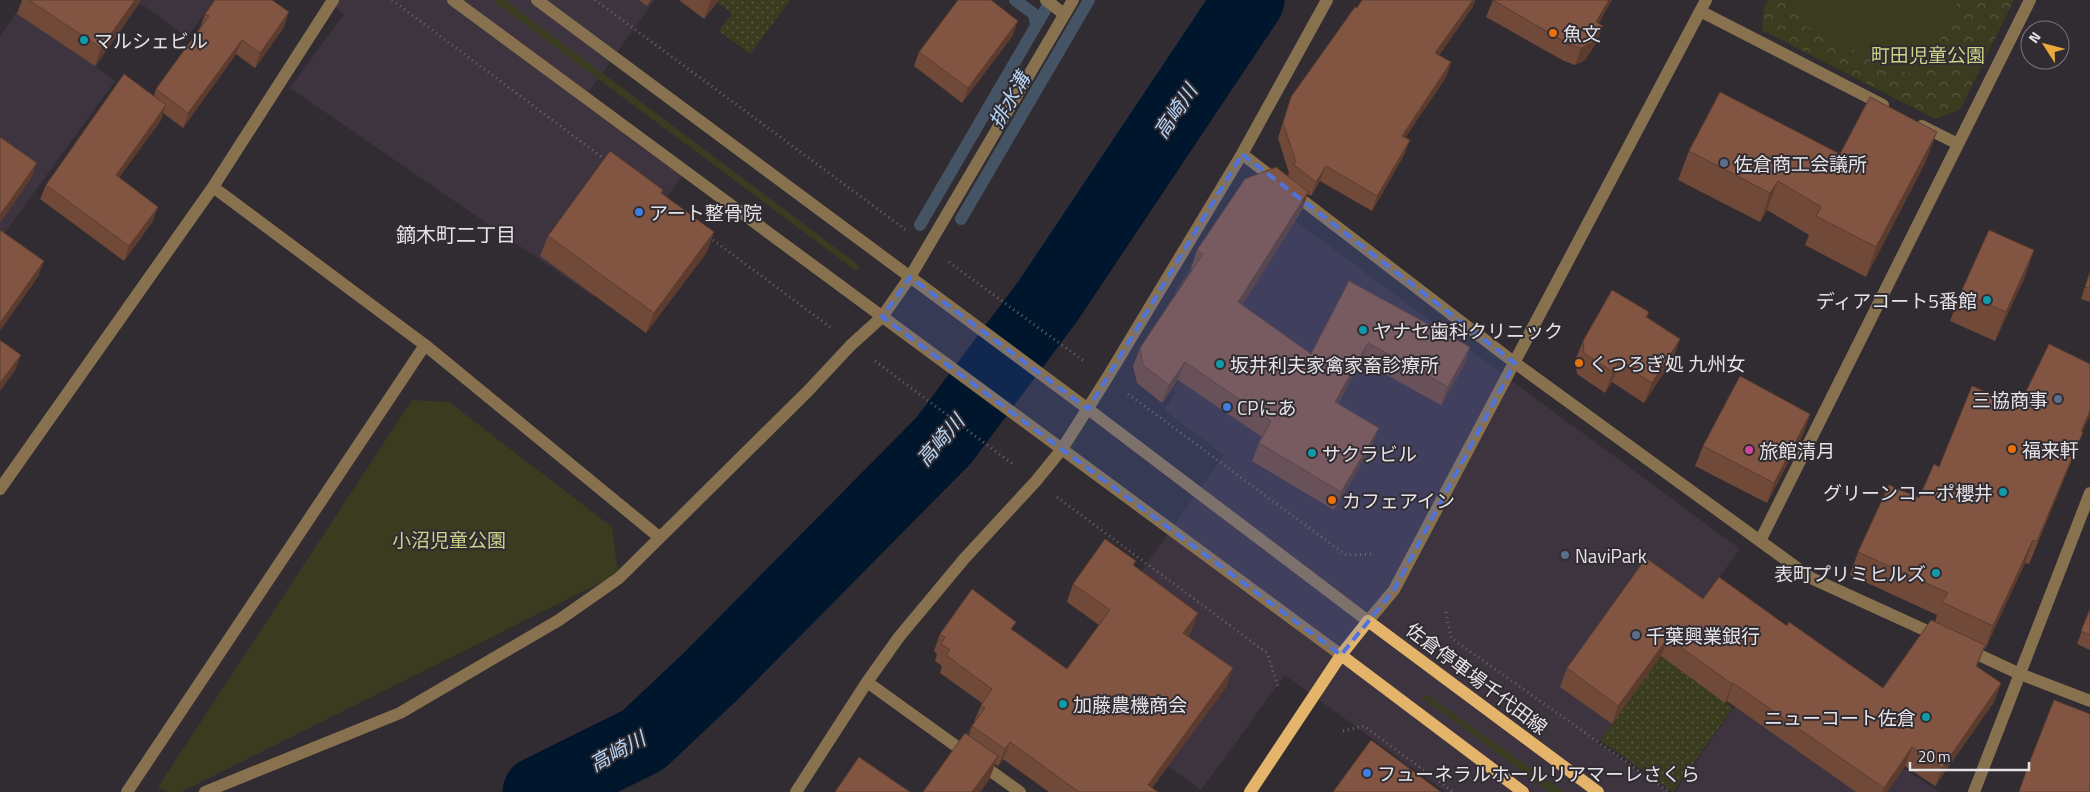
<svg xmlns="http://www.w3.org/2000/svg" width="2090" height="792" font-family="'Titillium Web','Noto Sans JP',sans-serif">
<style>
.built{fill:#3d343f}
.green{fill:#3a3c1f}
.forest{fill:url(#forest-crowns)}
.garden{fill:url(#garden-dots)}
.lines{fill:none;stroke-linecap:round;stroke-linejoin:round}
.stream{stroke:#455464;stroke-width:12}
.river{stroke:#00162c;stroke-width:71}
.path{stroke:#69656a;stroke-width:3;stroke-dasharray:1 4;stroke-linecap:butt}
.minor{stroke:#88714f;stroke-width:12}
.major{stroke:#e3b469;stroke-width:12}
.wall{fill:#704939}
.shaded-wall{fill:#5b3c2e}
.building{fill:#825542;stroke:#5b3c2e}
.marked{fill:#4f73dc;fill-opacity:0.2;stroke:#4f73dc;stroke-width:4;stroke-dasharray:10 6;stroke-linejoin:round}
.food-dot{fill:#e8710a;stroke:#312c32;stroke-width:2}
.culture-dot{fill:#0f9aa8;stroke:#312c32;stroke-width:2}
.service-dot{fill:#5c6f8a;stroke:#312c32;stroke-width:2}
.shop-dot{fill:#3f7fe0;stroke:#312c32;stroke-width:2}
.hotel-dot{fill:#d1479c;stroke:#312c32;stroke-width:2}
.labels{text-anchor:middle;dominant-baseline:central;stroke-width:4;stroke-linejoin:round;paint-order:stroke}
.poi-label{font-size:19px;fill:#e6e3e7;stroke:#312c32;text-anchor:start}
.park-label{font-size:19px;fill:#ccd287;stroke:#312c32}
.street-label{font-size:19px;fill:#e6e3e7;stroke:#312c32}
.water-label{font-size:20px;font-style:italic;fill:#b4d6f7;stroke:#312c32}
.neighbourhood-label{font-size:20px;fill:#e6e3e7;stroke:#312c32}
</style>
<defs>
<pattern id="forest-crowns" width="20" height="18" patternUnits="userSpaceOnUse" patternTransform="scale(1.25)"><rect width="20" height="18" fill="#3a3c1f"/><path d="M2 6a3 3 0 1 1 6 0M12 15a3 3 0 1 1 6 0" fill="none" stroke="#565840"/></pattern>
<pattern id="garden-dots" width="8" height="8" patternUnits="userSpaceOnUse" patternTransform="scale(1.25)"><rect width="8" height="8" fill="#3a3c1f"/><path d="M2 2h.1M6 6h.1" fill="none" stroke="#565840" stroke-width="1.8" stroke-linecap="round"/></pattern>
</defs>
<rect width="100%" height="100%" fill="#312c32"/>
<!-- built -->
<path class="built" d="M25 0H215L187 37 140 3 96 67 115 81 3 235 0 233V36Z
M325 0H655L581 102 682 176 594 297 290 88 344 14Z
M1245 184 1740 549 1598 743 1669 792H1445L1285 675 1201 790 1120 731 1075 792H1049L966 733 1021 657 1061 685 1224 455 1164 410 1176 392 1173 390 1220 327 1174 292Z
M1782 639 1854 735 1939 792H1675Z"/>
<!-- green -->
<path class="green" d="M492 0H505L857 264 859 269 855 270Z
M1768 0H2014L1960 110 1935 119 1762 30 1764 8Z
M412 400 449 402 612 527 618 574 181 792H167L158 787Z
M1426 694 1564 792H1550L1423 698Z"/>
<!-- forest -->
<path class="forest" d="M1770 0H1800L1803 25 1896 70 1924 76 1958 0H2014L1961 107 1935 116 1891 96 1762 30 1765 8Z"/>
<!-- garden -->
<path class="garden" d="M719 0H790L750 54 719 31 732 13 717 2Z
M1661 656 1733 708 1673 792 1600 740Z"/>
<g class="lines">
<!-- stream -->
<path class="stream" d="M1015 0 1034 14 1036 25
M961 219 1089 0
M920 225 1051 0"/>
<!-- river -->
<path class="river" d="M538 792 643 740 711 676 944 440 1048 301 1249 0"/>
<!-- path -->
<path class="path" d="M392 0 607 161
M595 0 906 230
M709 237 830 327
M949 262 1085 362
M875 361 1014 465
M1128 394 1346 555 1371 554
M1057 497 1267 653 1278 686
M1446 612 1451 638 1669 792
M1343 731 1364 726 1453 792"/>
<!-- minor -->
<path class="minor" d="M453 0 1341 655
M537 0 1088 409 1368 621 1394 590 1706 0
M1046 0 1064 14
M1700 11 1883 105
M1922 126 1958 144
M1242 154 1515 363 1811 578 1938 636
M213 187 425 345 659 537
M0 489 213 187 333 0
M1760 541 2030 0
M1966 649 2020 674 2090 701
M867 682 1020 792
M127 792 425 345
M205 792 400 713 559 620 619 578 808 391 851 345 882 317 910 277 1073 0
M796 792 867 682 899 637 964 559 1036 481 1062 449 1107 378 1242 154 1327 0
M1974 792 2090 493"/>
<!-- major -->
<path class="major" d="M1341 655 1523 792
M1250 792 1341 655 1368 621 1598 792"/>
</g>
<!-- wall -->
<path class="wall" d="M22 0H140L139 3 95 66 17 14Z
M639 0H651L647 6Z
M679 0H719L704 19Z
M1362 0H1475L1472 8 1439 55 1451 62 1446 77 1405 138 1410 140 1404 155 1372 211 1320 181 1311 196 1308 194 1302 210 1242 305 1311 354 1349 281 1470 347 1464 365 1441 405 1361 361 1338 404 1372 446 1334 510 1252 461 1259 443 1262 437 1178 380 1162 403 1137 383 1133 366 1140 348 1192 269 1191 268 1197 250 1288 176 1289 173 1278 138 1291 97 1357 8Z
M1493 0 1599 24 1603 26 1596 43 1585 60 1575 65 1564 61 1486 17Z
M205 14 284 27 255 68 236 54 183 128 163 113 161 120 119 177 153 221 124 261 40 199 46 185 154 96 156 89 200 28Z
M1013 35 962 103 914 66 919 52Z
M1689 151 1840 154 1926 161 1866 277 1805 245 1809 235 1767 210 1760 222 1678 180Z
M662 194 714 232 707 252 646 333 540 256 548 236Z
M2034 250 2024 279 1995 341 1950 321 1961 292Z
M2090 271V302L2081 299Z
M1649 312 1647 317 1680 339 1673 359 1644 403 1612 382 1605 393 1577 374 1575 361 1583 341Z
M1810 414 1803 434 1767 503 1695 466 1703 446Z
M2082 433 2074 455 2029 564 2025 563 1985 649 1984 648 1977 667 2001 683 1994 702 1935 786 1905 766 1887 792H1856L1727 701 1725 703 1661 656 1612 724 1560 687 1567 668 1703 599 1787 626 1883 688 1935 622 1937 615 1850 575 1858 552 1919 498 1939 467Z
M1134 566 1192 630 1188 636 1227 686 1152 788 1158 792H1049L1003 759 998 766 995 764 989 780 980 792H923L969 735 972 726 975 722H974L982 703 940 673 942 666 935 661 937 654 934 651 940 634 1013 630 1067 669 1099 625 1067 602 1073 584Z
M2090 609V650L2077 644Z"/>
<!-- shaded-wall -->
<path class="shaded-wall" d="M135 0H140L139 3 95 66 101 48Z
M711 0H719L704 19Z
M1473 0H1475L1472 8 1430 68 1435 53Z
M1609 0H1612L1590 39 1596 22Z
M289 12 284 27 255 68 260 53Z
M1018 21 1013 35 962 103 968 88Z
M1603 26 1596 43 1585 60 1575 65 1581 48Z
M242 40 236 54 183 128 188 113Z
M1451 62 1446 77 1397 150 1402 136Z
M166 105 161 120 111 189 116 175Z
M1937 132 1926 161 1866 277 1876 247Z
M1410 140 1404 155 1372 211 1377 196Z
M37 163 31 179 0 223V215Z
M1326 166 1320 181 1311 196 1316 182Z
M1778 181 1767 210 1760 222 1770 193Z
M1308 192 1302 210 1232 320 1238 302Z
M158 207 153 221 124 261 129 246Z
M714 232 707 252 646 333 654 313Z
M2034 250 2024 279 1995 341 2006 312Z
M44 261 38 277 0 331V323Z
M1680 339 1673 359 1644 403 1652 383Z
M1368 343 1361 361 1329 420 1335 402Z
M1470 347 1464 365 1441 405 1448 387Z
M21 355 15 371 0 391V383Z
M1185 362 1178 380 1162 403 1169 385Z
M1619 362 1612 382 1605 393 1613 372Z
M2090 411V416L2082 433 2074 455 2029 564 2081 431Z
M1810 414 1803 434 1767 503 1774 483Z
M1379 428 1372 446 1334 510 1341 492Z
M2033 540 2025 563 1985 649 1993 626Z
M1198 613 1192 630 1177 650 1183 633Z
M1668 638 1661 656 1612 724 1618 706Z
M1985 645 1978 664 1969 684 1976 666Z
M1233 668 1227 686 1149 792 1148 785Z
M1733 683 1727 701 1725 703 1732 684Z
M2001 683 1994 702 1935 786 1942 768Z
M1010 742 1003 759 998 766 1005 749Z
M1912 747 1905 766 1887 792H1882L1884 788Z
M998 756 989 780 980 792H972Z"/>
<!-- building -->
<path class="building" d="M29 0H135L101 48Z
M215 0H272L289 12 260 53 242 40 188 113 156 89 209 16 205 14Z
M958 0H991L1018 21 968 88 919 52Z
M1362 0H1473L1435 53 1451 62 1402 136 1410 140 1377 196 1326 166 1316 182 1293 164 1296 162 1283 123 1291 97 1355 7 1357 8Z
M1493 0H1609L1596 22 1603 26 1591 43 1581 48 1570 45Z
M124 74 166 105 116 175 158 207 129 246 46 185Z
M1720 92 1840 154 1870 97 1937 132 1876 247 1816 216 1821 207 1778 181 1770 193 1689 151Z
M0 137 37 163 0 215Z
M610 151 663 190 661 193 714 232 654 313 548 236Z
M1276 167 1308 192 1238 302 1311 354 1349 281 1470 347 1448 387 1368 343 1335 402 1379 428 1341 492 1259 443 1271 421 1185 362 1169 385 1143 365 1140 348 1203 254 1197 250 1245 179Z
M0 230 44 261 0 323Z
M1989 230 2034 250 2006 312 1961 292Z
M2090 272V288L2085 287Z
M1612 290 1649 312 1646 317 1680 339 1652 383 1619 362 1613 372 1584 353 1583 341Z
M0 340 21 355 0 383Z
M2049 344 2090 364V411L2081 431 2083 432 2037 541 2033 540 1993 626 1942 602 1948 593 1858 552 1889 485 1919 498 1934 464 1939 467 1972 386 2019 406Z
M1740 376 1810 414 1774 483 1703 446Z
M1105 539 1136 561 1133 565 1198 613 1183 633 1233 668 1148 785 1158 792H1079L1010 742 1005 749 972 726 985 708 981 705 992 689 946 655 950 650 941 644 945 637 940 634 972 589 1016 622 1011 629 1067 669 1110 610 1073 584Z
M1646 558 1703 599 1719 577 1787 626 1789 622 1883 688 1931 620 1985 645 1976 666 2001 683 1942 768 1912 747 1884 788 1733 683 1732 684 1668 638 1618 706 1567 668Z
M2090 609V635L2081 631Z
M2054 700 2090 714V792H2019L2028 766Z
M965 733 998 756 972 792H923Z
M1371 740 1441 792H1333Z
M859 757 910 792H835Z"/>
<!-- marked area -->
<path class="marked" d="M1242 154 1515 363 1394 590 1341 655 882 317 910 277 1088 409Z"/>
<!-- markers -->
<g class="food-dot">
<circle cx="1553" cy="33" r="5"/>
<circle cx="1579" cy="363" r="5"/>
<circle cx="2012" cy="449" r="5"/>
<circle cx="1332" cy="500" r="5"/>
</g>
<g class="culture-dot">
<circle cx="84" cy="40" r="5"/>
<circle cx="1987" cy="300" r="5"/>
<circle cx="1363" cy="330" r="5"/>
<circle cx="1220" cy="364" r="5"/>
<circle cx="1312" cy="453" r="5"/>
<circle cx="2003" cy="492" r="5"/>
<circle cx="1936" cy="573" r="5"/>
<circle cx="1063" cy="704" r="5"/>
<circle cx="1926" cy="717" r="5"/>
</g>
<g class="service-dot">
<circle cx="1724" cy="163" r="5"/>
<circle cx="2058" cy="399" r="5"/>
<circle cx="1565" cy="555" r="5"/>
<circle cx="1636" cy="635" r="5"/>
</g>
<g class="shop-dot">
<circle cx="639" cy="212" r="5"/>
<circle cx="1227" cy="407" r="5"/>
<circle cx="1367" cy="773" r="5"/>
</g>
<circle class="hotel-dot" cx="1749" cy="450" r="5"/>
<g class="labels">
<!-- poi labels -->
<g class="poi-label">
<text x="1563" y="33">魚文</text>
<text x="94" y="40">マルシェビル</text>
<text x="1734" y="163">佐倉商工会議所</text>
<text x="649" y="212">アート整骨院</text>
<text x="1977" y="300" text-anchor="end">ディアコート5番館</text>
<text x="1373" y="330">ヤナセ歯科クリニック</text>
<text x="1589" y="363">くつろぎ処 九州女</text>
<text x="1230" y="364">坂井利夫家禽家畜診療所</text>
<text x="2048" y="399" text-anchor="end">三協商事</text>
<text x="1237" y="407">CPにあ</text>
<text x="2022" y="449">福来軒</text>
<text x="1759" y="450">旅館清月</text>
<text x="1322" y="453">サクラビル</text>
<text x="1993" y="492" text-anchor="end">グリーンコーポ櫻井</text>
<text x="1342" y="500">カフェアイン</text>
<text x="1575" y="555">NaviPark</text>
<text x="1926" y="573" text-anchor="end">表町プリミヒルズ</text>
<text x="1646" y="635">千葉興業銀行</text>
<text x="1073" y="704">加藤農機商会</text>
<text x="1916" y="717" text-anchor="end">ニューコート佐倉</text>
<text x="1377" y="773">フューネラルホールリアマーレさくら</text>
</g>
<!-- park labels -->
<g class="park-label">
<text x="1928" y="54">町田児童公園</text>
<text x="449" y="539">小沼児童公園</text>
</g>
<!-- street labels -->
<g class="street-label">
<text transform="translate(1477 678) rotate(37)">佐倉停車場千代田線</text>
</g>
<!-- water labels -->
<g class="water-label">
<text transform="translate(1009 100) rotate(-60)">排水溝</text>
<text transform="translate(1175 111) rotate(-56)">高崎川</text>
<text transform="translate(940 440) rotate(-49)">高崎川</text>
<text transform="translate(617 751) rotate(-29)">高崎川</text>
</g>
<!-- neighbourhood labels -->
<g class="neighbourhood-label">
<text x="456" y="234">鏑木町二丁目</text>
</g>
</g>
<!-- north arrow -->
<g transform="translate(2045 45) rotate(306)"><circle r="24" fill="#312c32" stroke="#79757a"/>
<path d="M0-4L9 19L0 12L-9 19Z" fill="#eaaa39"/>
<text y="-8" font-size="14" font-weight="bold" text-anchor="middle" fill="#e6e3e7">N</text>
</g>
<!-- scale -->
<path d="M1910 762v8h119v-8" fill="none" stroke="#e6e3e7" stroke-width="2.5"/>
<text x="1918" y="762" font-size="15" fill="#e6e3e7" stroke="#312c32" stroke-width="4" paint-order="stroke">20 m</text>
</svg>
